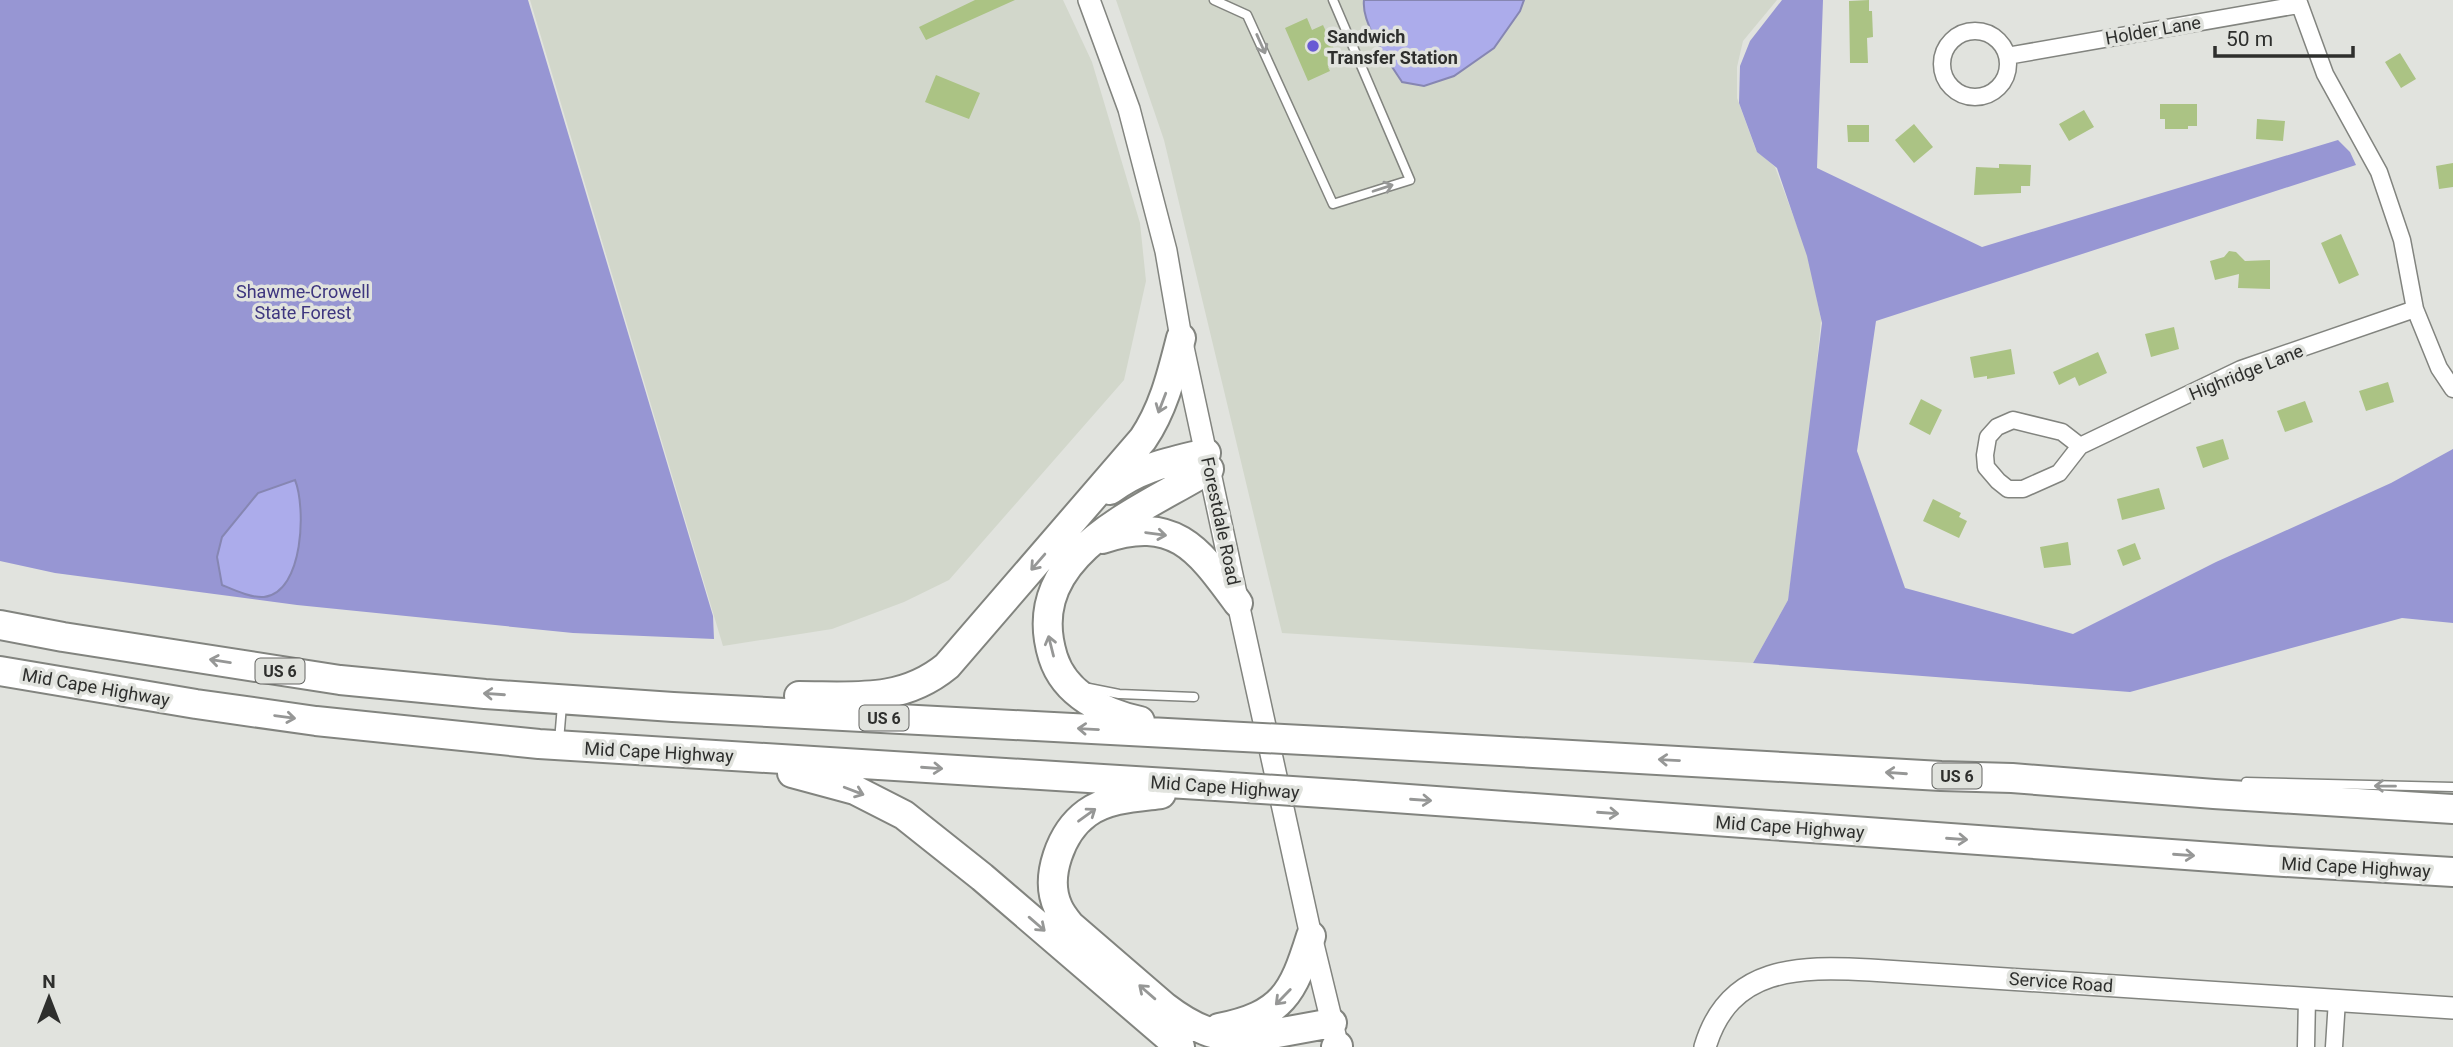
<svg xmlns="http://www.w3.org/2000/svg" width="2453" height="1047" font-family="Roboto,sans-serif">
<style>
.built{fill:#d2d7cb}
.forest{fill:#9796d3}
.water{fill:#acaceb;stroke:#8686b2;stroke-width:2}
.building{fill:#abc384}
.lines{fill:none;stroke-linecap:round;stroke-linejoin:round}
.lane-casing{stroke:#82847f;stroke-width:11}
.street-casing{stroke:#82847f;stroke-width:19}
.secondary-casing{stroke:#82847f;stroke-width:24}
.highway-casing{stroke:#82847f;stroke-width:32}
.lane{stroke:#fff;stroke-width:8}
.street{stroke:#fff;stroke-width:16}
.secondary{stroke:#fff;stroke-width:21}
.highway{stroke:#fff;stroke-width:28}
.highway-bridge-casing{stroke:#82847f;stroke-width:32;stroke-linecap:butt}
.highway-bridge{stroke:#fff;stroke-width:28}
.oneway{stroke:#969796}
.poi-dot{fill:#695bd4;stroke:#e1e3de;stroke-width:2.5}
.labels{text-anchor:middle;dominant-baseline:central;stroke-width:7;stroke-linejoin:round;paint-order:stroke}
.shield{fill:#e1e3de;stroke:#646562;stroke-width:2}
.shield-label{font-size:16px;font-weight:bold;fill:#2e2f2d}
.street-label{font-size:18px;fill:#2e2f2d;stroke:#e1e3de}
.poi-label{font-size:18px;font-weight:bold;fill:#2e2f2d;stroke:#e1e3de;text-anchor:start}
.park-label{font-size:18px;fill:#3e367f;stroke:#e1e3de}
</style>
<rect width="100%" height="100%" fill="#e1e3de"/>
<!-- built -->
<path class="built" d="M530 0H1063L1092 62 1140 223 1146 281 1124 380 949 580 904 602 832 629 723 646Z
M1116 0H1777L1743 41 1737 67V98L1756 150 1775 167 1809 258 1821 320 1809 445 1788 600 1753 663 1282 633 1164 140Z"/>
<!-- forest -->
<path class="forest" d="M0 0H528L713 616 714 639 573 633 297 605 55 573 0 561Z
M1782 0H1823L1817 168 1982 247 2338 140 2350 152 2356 165 1876 321 1857 451 1905 588 2073 634 2216 562 2391 483 2453 449V623L2402 618 2130 692 1753 663 1788 600 1822 323 1807 256 1777 168 1757 152 1739 103 1740 66 1750 41Z"/>
<!-- water -->
<path class="water" d="M1364 0H1524L1520 11 1494 48 1454 76 1424 86 1402 82C1389 62 1361 24 1364 0Z
M295 480C306 507 304 592 264 597 251 598 234 590 222 585L217 557 222 537 258 493Z"/>
<!-- building -->
<path class="building" d="M975 0H1015L926 40 919 27Z
M1869 0V11H1872L1873 37 1867 38 1868 63H1850L1849 1Z
M1307 18 1312 30 1323 25 1340 62 1328 67 1330 71 1308 81 1285 28Z
M2400 53 2416 79 2401 88 2385 62Z
M936 75 980 93 969 119 925 102Z
M2160 104H2197V126H2188V129H2165V119H2160Z
M2084 110 2094 127 2069 141 2059 124Z
M2257 119 2285 121 2283 141 2256 139Z
M1914 124 1933 147 1914 163 1895 140Z
M1847 125H1869V142H1848Z
M2453 163V187L2439 189 2436 166Z
M1999 164 2031 165 2030 186H2021V193L1974 195 1976 167 1999 168Z
M2341 234 2359 275 2339 284 2321 243Z
M2229 251 2236 252 2245 261 2270 260V289L2238 288 2239 274 2215 280 2210 261 2224 257Z
M2174 327 2179 349 2151 357 2145 334Z
M2011 349 2015 374 1987 379V376L1974 378 1970 357Z
M2098 352 2107 373 2079 386 2075 377 2059 385 2053 372Z
M2388 382 2394 402 2366 411 2359 391Z
M1921 399 1942 410 1930 435 1909 424Z
M2305 401 2313 422 2285 432 2277 411Z
M2223 439 2229 459 2203 468 2196 447Z
M2159 488 2165 509 2122 520 2117 499Z
M1933 499 1961 513 1959 517 1967 521 1959 538 1923 521Z
M2068 542 2071 565 2044 568 2040 547Z
M2135 543 2141 559 2123 566 2117 550Z"/>
<g class="lines">
<!-- lane casing -->
<g class="lane-casing">
<path id="lane" d="M1214 0 1247 15 1333 204 1410 180 1333 0
M1089 688 1119 694 1194 697
M559 741 562 705
M2246 782 2453 787"/>
</g>
<!-- street casing -->
<g class="street-casing">
<path id="street" d="M2298 0 2325 74 2379 172 2402 240 2415 309 2439 368 2453 389
M1942 64a33 33 0 1 1 66 0a33 33 0 1 1-66 0Z
M2007 56 2298 5
M2013 420 2062 432 2080 446 2059 473 2023 489H2008L1998 481 1986 467 1985 455 1988 437 1997 427Z
M2080 446 2241 369 2415 309
M2306 1047 2307 998
M2334 1047 2337 1000"/>
</g>
<!-- secondary casing -->
<g class="secondary-casing">
<path id="secondary" d="M1089 0 1129 109 1166 251 1181 338 1238 603 1311 936 1335 1035
M1705 1047C1729 966 1799 966 1870 970L2453 1008"/>
</g>
<!-- highway casing -->
<g class="highway-casing">
<path id="highway" d="M1110 490C1140 467 1170 462 1206 453
M1102 539C1175 514 1199 550 1238 603
M0 625 63 637 340 680 485 694 673 707 1205 735
M0 671 196 704 316 721 539 744 1216 786
M799 696C854 696 902 703 947 666L1143 439C1164 408 1172 373 1181 338
M1140 721C1104 713 1065 695 1053 657 1021 554 1140 512 1209 469
M1341 742 1941 776 2012 778 2214 794 2453 809
M792 773 855 790 904 815 982 877 1180 1047
M1161 794C1137 797 1108 798 1087 813 1061 832 1044 877 1058 907 1061 914 1066 920 1070 925L1165 1007C1191 1027 1217 1039 1250 1038L1332 1023
M1353 795 2269 861 2453 872
M1219 1028C1283 1015 1293 993 1311 936
M1336 1047 1338 1046"/>
</g>
<!-- lane -->
<use href="#lane" class="lane"/>
<!-- street -->
<use href="#street" class="street"/>
<!-- secondary -->
<use href="#secondary" class="secondary"/>
<!-- highway -->
<use href="#highway" class="highway"/>
<!-- highway-bridge casing -->
<g class="highway-bridge-casing">
<path id="highway-bridge" d="M1205 735 1341 742
M1216 786 1353 795"/>
</g>
<!-- highway-bridge -->
<use href="#highway-bridge" class="highway-bridge"/>
</g>
<!-- one-way arrows -->
<defs><path id="oneway-shaft" d="M-6 0H5M1.5-3L5.5 0L1.5 3" fill="none" stroke-width="1.6" stroke-linecap="round" stroke-linejoin="round" transform="scale(1.75)"/></defs>
<g class="oneway">
<use href="#oneway-shaft" transform="translate(1261 44) rotate(66)"/>
<use href="#oneway-shaft" transform="translate(1383 188) rotate(-18)"/>
<use href="#oneway-shaft" transform="translate(1162 403) rotate(111)"/>
<use href="#oneway-shaft" transform="translate(1156 534) rotate(8)"/>
<use href="#oneway-shaft" transform="translate(1038 562) rotate(131)"/>
<use href="#oneway-shaft" transform="translate(1051 646) rotate(-104)"/>
<use href="#oneway-shaft" transform="translate(220 661) rotate(-171)"/>
<use href="#oneway-shaft" transform="translate(494 694) rotate(-176)"/>
<use href="#oneway-shaft" transform="translate(285 717) rotate(8)"/>
<use href="#oneway-shaft" transform="translate(1088 729) rotate(-177)"/>
<use href="#oneway-shaft" transform="translate(1669 760) rotate(-177)"/>
<use href="#oneway-shaft" transform="translate(932 768) rotate(4)"/>
<use href="#oneway-shaft" transform="translate(1896 773) rotate(-176)"/>
<use href="#oneway-shaft" transform="translate(2385 786) rotate(-179)"/>
<use href="#oneway-shaft" transform="translate(854 791) rotate(21)"/>
<use href="#oneway-shaft" transform="translate(1421 800) rotate(4)"/>
<use href="#oneway-shaft" transform="translate(1608 813) rotate(4)"/>
<use href="#oneway-shaft" transform="translate(1087 815) rotate(-36)"/>
<use href="#oneway-shaft" transform="translate(1957 839) rotate(4)"/>
<use href="#oneway-shaft" transform="translate(2184 855) rotate(4)"/>
<use href="#oneway-shaft" transform="translate(1037 924) rotate(41)"/>
<use href="#oneway-shaft" transform="translate(1147 992) rotate(-139)"/>
<use href="#oneway-shaft" transform="translate(1283 997) rotate(134)"/>
</g>
<!-- markers -->
<circle class="poi-dot" cx="1313" cy="46" r="7"/>
<g class="labels">
<!-- shield labels -->
<g class="shield">
<rect x="255.5" y="658.5" width="49" height="25" rx="5"/>
<rect x="859.5" y="705.5" width="49" height="25" rx="5"/>
<rect x="1932.5" y="763.5" width="49" height="25" rx="5"/>
</g>
<g class="shield-label">
<text x="280" y="671">US 6</text>
<text x="884" y="718">US 6</text>
<text x="1957" y="776">US 6</text>
</g>
<!-- street labels -->
<g class="street-label">
<text transform="translate(2153 30) rotate(-10)">Holder Lane</text>
<text transform="translate(2246 372) rotate(-22)">Highridge Lane</text>
<text transform="translate(1221 521) rotate(78)">Forestdale Road</text>
<text transform="translate(96 687) rotate(10)">Mid Cape Highway</text>
<text transform="translate(659 752) rotate(3)">Mid Cape Highway</text>
<text transform="translate(1225 787) rotate(4)">Mid Cape Highway</text>
<text transform="translate(1790 827) rotate(4)">Mid Cape Highway</text>
<text transform="translate(2356 867) rotate(3)">Mid Cape Highway</text>
<text transform="translate(2061 982) rotate(4)">Service Road</text>
</g>
<!-- poi labels -->
<g class="poi-label">
<text x="1327" y="36">Sandwich<tspan x="1327" dy="21">Transfer Station</tspan></text>
</g>
<!-- park labels -->
<g class="park-label">
<text x="303" y="291">Shawme-Crowell<tspan x="303" dy="21">State Forest</tspan></text>
</g>
</g>
<!-- north arrow -->
<g transform="translate(49 998)" stroke="#e1e3de" stroke-width="5" paint-order="stroke">
<path d="M0-5L12 26L0 18L-12 26Z" fill="#2e2f2d"/>
<text y="-10" font-size="19" font-weight="bold" text-anchor="middle" fill="#2e2f2d">N</text>
</g>
<!-- scale -->
<path d="M2215 46v10h138v-10" fill="none" stroke="#2e2f2d" stroke-width="3.5"/>
<text x="2226" y="46" font-size="21" fill="#2e2f2d" stroke="#e1e3de" stroke-width="5" paint-order="stroke">50 m</text>
</svg>
